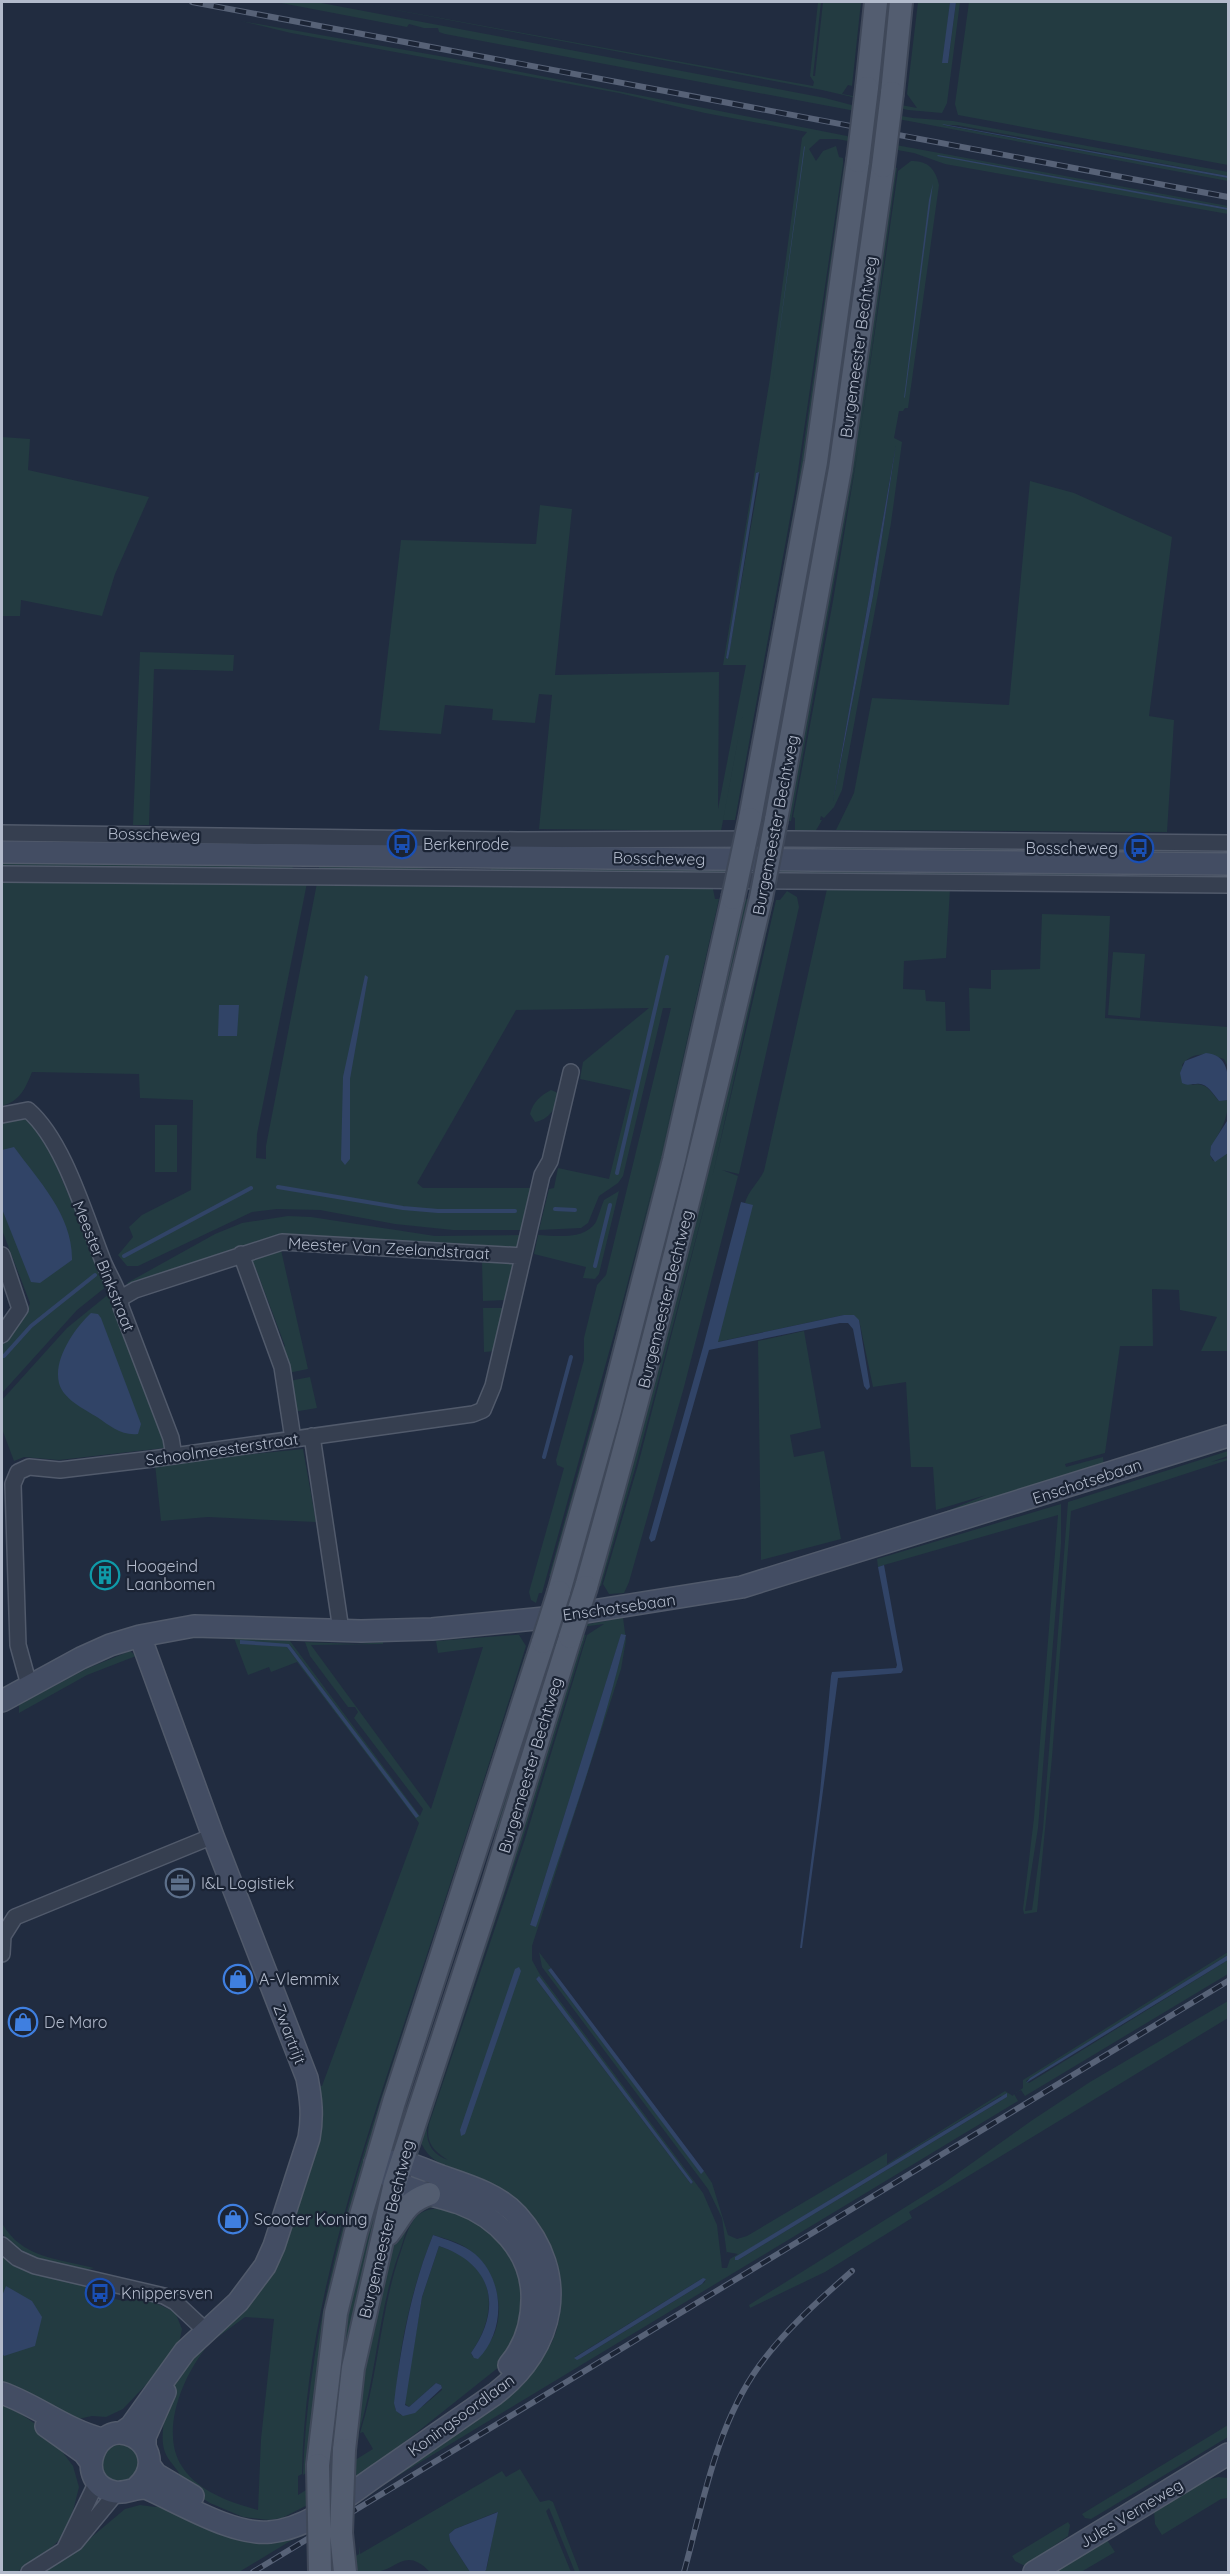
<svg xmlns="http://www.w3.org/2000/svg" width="1230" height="2574" font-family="Quicksand,sans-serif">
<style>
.green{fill:#233b41;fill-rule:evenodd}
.water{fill:#314467}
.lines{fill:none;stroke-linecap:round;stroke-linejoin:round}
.stream{stroke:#314467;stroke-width:4}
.street-casing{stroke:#515a6b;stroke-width:18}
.secondary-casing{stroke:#515a6b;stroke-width:24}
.primary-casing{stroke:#3f4859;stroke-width:26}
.street{stroke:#363f50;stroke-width:15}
.secondary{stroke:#434d63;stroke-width:21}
.primary{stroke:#535d70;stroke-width:22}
.rail-casing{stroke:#576277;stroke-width:6}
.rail{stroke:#1b2435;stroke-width:4;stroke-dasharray:11;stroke-linecap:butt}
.primary-bridge-casing{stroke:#3f4859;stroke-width:26;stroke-linecap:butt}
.primary-bridge{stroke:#535d70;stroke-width:22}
.labels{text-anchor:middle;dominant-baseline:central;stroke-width:4.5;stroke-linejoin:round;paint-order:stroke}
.street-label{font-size:16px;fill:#b2bacb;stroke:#1b2435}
.poi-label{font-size:16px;fill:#b2bacb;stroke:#1b2435;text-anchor:start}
</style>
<rect width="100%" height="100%" fill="#212c40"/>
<!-- green -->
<path class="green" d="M276 2H316L825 98 878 112 913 118 953 121 1228 172V176L957 125H943L1228 178V181L445 34 439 32 438 28H424L409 24 407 27Z
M353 2 813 86 814 82 810 76 818 2H821L813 76H815L823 2H861L852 86 848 85 842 94 917 108 907 94 918 2H950L943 63H948L956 2H960L947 103 942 113 908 110 822 90Z
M969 2H1228V165L958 115 955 104Z
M241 21 445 57 847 136 1228 206V208L966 160 1228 210V214L945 164 914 153 837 139H820L809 149 816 161 823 151 836 146 839 157 843 158V164L795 491 735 820H723L750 675 721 831 539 829 552 695 539 694 535 723 492 720 493 709 445 705 441 734 379 730 401 540 536 544 540 505 572 509 555 675 719 672 718 809 746 665H723L770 378 802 138 807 132 705 113 619 93 291 33ZM757 472 760 474 728 659 726 658Z
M911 161C927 160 936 169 939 185L908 408H905L903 411H899L894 438 902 442 891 523 842 790 834 807 824 818 821 816 820 820H822L815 832H795V818L793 817 833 601 859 444 791 821H787L892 167 897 168 859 442 898 171ZM896 445 873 596 833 801Z
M866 162 875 164 846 376 766 821 758 820Z
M844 164V175L848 176 802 492 745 806 740 805 797 491Z
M2 437 30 439 28 470 149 497 115 574 102 616 21 600 20 616H2Z
M1030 481 1074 493 1172 537 1149 716 1174 720 1167 832 836 830 854 793 872 698 1009 705Z
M140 652 234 655 233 671 154 669 149 825H133Z
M319 843 730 844V850L755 846 756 850 786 851V844H1137V850L1103 856 794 852Z
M2 860 292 864 293 869H2Z
M319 864H379L440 870V873L319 871Z
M517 865 1098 870 1131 875 1130 882 781 876V870L751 869V874L750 869H725V876L459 872 491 871V867Z
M2 879 307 883 257 1134 256 1158 266 1159V1146L317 883 713 889 715 899H719L659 1163 717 912 723 913 673 1134 554 1577 549 1576 610 1358 658 1166 618 1320 542 1593H539L536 1603 531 1600 529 1592 564 1468 557 1465 556 1460 584 1360V1338L597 1285 606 1275 671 1008H663L623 1176 618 1183 599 1196 588 1223 581 1228 539 1230 549 1189 554 1188 558 1168 609 1179 631 1090 580 1079 583 1062 649 1008 516 1010 417 1183 423 1188H533L523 1230H453L395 1224 320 1210 277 1209 252 1212 138 1266H127L118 1255 133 1237 129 1227 142 1215 191 1190 193 1100 140 1098 139 1074 32 1072C25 1089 20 1101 2 1106Z
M827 889H950L946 958 904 961 903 989 925 990 926 1001 945 1002 946 1031H970L969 988 991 989V970L1040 969 1042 914 1110 916 1105 1018 1228 1027V1067L1224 1059C1209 1054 1193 1050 1182 1065L1192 1085C1206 1081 1211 1092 1219 1101L1228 1100C1228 1126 1216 1132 1210 1155L1213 1161 1228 1153V1351H1201L1217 1317 1180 1310 1179 1290 1152 1289 1153 1346H1120L1105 1453 1065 1464 1066 1467 1103 1457 1104 1466 937 1515 986 1495 936 1510 933 1467H911L906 1382 873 1387 859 1320 844 1315 717 1342 752 1206 745 1203C748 1191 759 1182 764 1171Z
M787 891 797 897 799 907 740 1169 739 1174 722 1170 738 1176 684 1387 629 1582 624 1593 609 1594 603 1584 638 1465 711 1181 636 1465 601 1586H597L770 899H774L712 1178 776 900H780Z
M742 899H750L724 1026 577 1589 567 1591Z
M1113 952 1145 954 1140 1018 1108 1015Z
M551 1090 558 1093C559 1106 549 1120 535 1122L530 1114C533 1102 540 1096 551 1090Z
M25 1119 33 1123 47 1144 107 1286 77 1310 2 1393V1344L27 1313 30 1303 2 1230V1123Z
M155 1125H177V1172H155Z
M619 1191 599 1274 595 1279 583 1278 586 1267 534 1254 538 1235C557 1236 585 1240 596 1222 599 1215 601 1207 604 1200Z
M288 1216 311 1217 435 1236 522 1235 517 1249 280 1238 131 1287 127 1283 215 1234 242 1223Z
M281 1250 308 1369 288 1373 281 1348 285 1346 256 1269 251 1270V1260Z
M482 1262 512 1264 514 1269 506 1300 483 1301Z
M110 1293 165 1444 164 1448 59 1460 24 1457 14 1461 2 1429V1400L67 1328Z
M483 1308H504L495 1351 484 1352Z
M804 1331 821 1428 790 1435 794 1457 824 1451 841 1539 761 1560 758 1341Z
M310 1377 317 1408 293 1412 289 1381Z
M303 1449 316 1522 208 1517 161 1521 155 1464Z
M1228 1451V1456L1211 1462 1228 1458V1460L1071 1511 1052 1757 1037 1912 1024 1914 1023 1909 1034 1818 1058 1515 884 1565 878 1567 877 1559 1061 1504V1544L1038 1828 1025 1911 1032 1910 1043 1829 1068 1502Z
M623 1618 626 1640 621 1669 532 1946V1960L539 1973 703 2193 717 2225 722 2268H727L730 2259 738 2254 727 2252V2255L722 2218 708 2189 542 1967 539 1952 551 1968 548 1970 701 2173 704 2171 712 2183 728 2235 737 2239 747 2236 887 2153V2164L1005 2091 1013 2096 1014 2094 1023 2088V2080L1228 1952V1955L1026 2081 1029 2083 1228 1960V1974L1025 2096 1021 2090 1014 2094 1018 2101 955 2139 239 2572H44L75 2551 125 2509 140 2505 155 2507 163 2505 266 2537 535 2366C556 2345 562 2319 561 2290 560 2240 524 2196 479 2178 455 2168 430 2167 420 2140L582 1635H586L523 1838 427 2128C426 2144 433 2155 448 2160 434 2151 425 2143 429 2124L525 1839 587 1635 604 1624 541 1632ZM621 1635H626C602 1734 568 1830 536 1926L530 1925ZM538 1977 693 2182 691 2184 536 1979ZM1001 2096 1007 2097 738 2260 736 2257ZM703 2278 705 2282 702 2284 581 2358 575 2357Z
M526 1634 519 1635 526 1646C488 1769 448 1891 408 2012 358 2163 305 2314 302 2474L298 2476V2495L373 2449 363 2432 360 2433C379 2373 380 2310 401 2251 405 2239 408 2226 416 2217 423 2210 432 2208 442 2209 429 2205 418 2212 411 2222 405 2231 403 2243 399 2253 378 2311 377 2373 359 2432L358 2441 353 2444 369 2342 387 2265 400 2228 425 2203 471 2213 513 2250 527 2309 504 2363 406 2441 358 2475 327 2495 282 2518 269 2520 243 2517 210 2503 178 2483 179 2473C174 2465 166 2458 164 2449 157 2424 178 2357 205 2349 182 2378 159 2434 183 2468 199 2492 232 2503 258 2510L261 2439 274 2319 245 2317 218 2337 247 2305 315 2085 322 2086 419 1823 297 1662 271 1672 269 1667 248 1675 234 1638 290 1641 420 1816 423 1809 354 1718 358 1712 355 1707H348L310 1656 305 1642 357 1644 383 1642V1644L311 1645 431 1809 483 1647 438 1653 436 1641ZM289 1644 418 1816 287 1647 283 1646ZM433 2235C444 2238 458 2242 468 2249 495 2267 509 2312 490 2342 486 2347 478 2352 473 2357L471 2353C492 2323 500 2282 464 2257 457 2252 447 2249 439 2246L422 2297 404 2403 409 2407 436 2383 441 2385 442 2390 423 2406 401 2415 395 2409C398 2349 411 2290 433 2235Z
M563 1638 503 1831 492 1828 552 1639Z
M130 1651 136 1656 87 1675 19 1713V1705L86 1669Z
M525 1654 531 1656 372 2145 310 2470 303 2475C309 2309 360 2160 412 2004 451 1887 488 1771 525 1654Z
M1228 2001V2018L909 2212 912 2218 825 2272 750 2308 749 2305 944 2183 1031 2121 1090 2082Z
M378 2192 384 2194 362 2274 351 2329 336 2455 326 2461 339 2339Z
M2 2223C21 2258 59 2259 94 2268 68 2275 18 2255 2 2233Z
M2 2257 20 2269 91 2288 106 2297 124 2301 136 2299 151 2301 175 2312 182 2329 178 2348 160 2370 123 2409 106 2417 92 2416 69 2421 2 2388V2353L5 2355 7 2286 2 2296Z
M2 2405 19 2413 63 2442 61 2450 73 2466 79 2487 70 2523 64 2535 46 2553 18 2571H2Z
M1228 2425V2437L1091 2519 1085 2518 1082 2514Z
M101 2463a20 20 0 1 1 40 0a20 20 0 1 1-40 0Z
M520 2469 540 2502 549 2500 553 2502 580 2572H575L549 2508 546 2511 571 2572H484L487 2567 497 2512 455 2529 449 2534 450 2541 470 2572H430C405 2546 397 2570 376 2572 361 2574 344 2572 329 2572L359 2554V2545L360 2554 502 2471 506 2477Z
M1218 2477 1228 2478V2498L1221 2499 1162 2535 1155 2524 1154 2511 1204 2481Z
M1068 2522 1070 2525 1068 2536 1025 2566 1015 2561 1012 2556Z
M1107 2540 1115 2552 1081 2572H1053Z"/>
<!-- water -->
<path class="water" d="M950 2H956L948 63H942Z
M942 124 1228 176V178L944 125Z
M805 146 773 380 804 147Z
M938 155 1228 208V210L937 156Z
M933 183 905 397 904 398 929 200Z
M896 445 873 596 833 801Z
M759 472 730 649 728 659 726 658 756 473Z
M365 975 368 977 350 1079V1159L345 1165 341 1160 343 1077Z
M219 1005H239L237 1036H218Z
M1206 1053C1230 1055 1229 1078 1228 1100L1219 1101C1213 1094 1207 1082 1196 1084 1189 1084 1188 1086 1182 1083L1180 1073 1185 1061Z
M1228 1110V1153L1215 1162 1210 1155 1211 1146 1227 1121Z
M14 1147C39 1181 73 1216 72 1260L40 1283 31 1282 2 1209V1150Z
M741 1202 753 1205 718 1342 844 1315H854L859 1320 870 1387 867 1390 864 1386 853 1329 848 1323H840L709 1350 655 1540 651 1542 649 1538 703 1347Z
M91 1313 98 1314 101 1318 141 1424 138 1434C122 1436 110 1426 97 1417 84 1409 63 1399 59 1383 53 1359 75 1328 91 1313Z
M884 1565 903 1670 901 1673 838 1678 802 1948H800L820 1792 831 1676 832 1672 896 1668 897 1665 878 1567Z
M621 1634 626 1635C603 1734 568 1830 536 1927L530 1925Z
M240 1640 289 1644 419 1816 416 1818 287 1647 240 1644Z
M1228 1955V1960L1026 2083 1030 2078Z
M519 1967 521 1971 465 2134 461 2136 460 2130 515 1969Z
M551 1968 704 2171 701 2174 548 1970Z
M539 1976 693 2182 691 2184 536 1979Z
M1007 2093V2097L738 2260H735V2257Z
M433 2235C447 2240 463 2244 475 2254 505 2280 506 2331 478 2359L474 2358 471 2353C503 2308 493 2264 439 2246L422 2297 405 2405 409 2407 436 2383 441 2385 442 2388 415 2413 403 2416 396 2411 394 2403C401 2345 411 2289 433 2235Z
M703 2278 706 2279 702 2284 581 2358 577 2360 574 2358Z
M6 2286 32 2301 42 2317 35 2346 4 2356 2 2353V2296Z
M498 2512 486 2570 484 2572H470L450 2541 449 2534 455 2529Z"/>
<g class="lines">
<!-- stream -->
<path class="stream" d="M617 1173 667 957
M278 1187 403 1208 438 1211H515
M555 1209 575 1210
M124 1256 251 1188
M595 1266 610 1205
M4 1356 31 1326 95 1275
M544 1457 571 1357"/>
<!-- street casing -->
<g class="street-casing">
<path id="street" d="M2 833 518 840 793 839 1228 843
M2 874 1228 885
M2 1115 28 1110C64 1141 85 1216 103 1261 109 1276 120 1291 121 1307L171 1438 174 1456
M241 1254 282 1367 293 1439
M2 1255 20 1309 2 1335
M121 1298 135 1290 282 1242 523 1256
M312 1436 341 1630
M29 1685 18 1645 13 1484 18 1472 29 1467 60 1470 152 1459 473 1414 483 1410 493 1386 542 1175 550 1161 571 1072
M2 1954 3 1936 15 1917 213 1836
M2 2245 17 2258 35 2266 164 2296 175 2302 206 2331
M65 2548 94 2488 96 2480
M29 2572 75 2543 117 2492"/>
</g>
<!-- secondary casing -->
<g class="secondary-casing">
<path id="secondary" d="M2 852 1228 864
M2 1701 81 1658 110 1645 140 1636 194 1626 361 1631 432 1629 555 1617 742 1587 1228 1436
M384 2172C403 2191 433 2194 459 2203 497 2217 530 2250 532 2293 533 2320 526 2345 509 2365
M2 2393C36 2405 66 2430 102 2439
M46 2426 84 2453 90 2461
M121 2433 131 2426 185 2351 238 2302 265 2266 274 2246 309 2138C313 2116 311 2099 307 2078L213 1836 140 1636
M145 2447V2437L165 2392
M150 2466 156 2474 193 2496
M137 2487C146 2479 152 2467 148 2454 146 2447 141 2441 134 2437 95 2416 71 2484 115 2492 126 2494 135 2487 146 2488 180 2503 234 2536 270 2532 312 2528 349 2494 382 2472 420 2446 457 2420 495 2394 555 2348 571 2275 517 2215 498 2194 467 2185 441 2176 428 2171 415 2165 402 2162 394 2160 384 2162 375 2163
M1034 2572 1228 2454"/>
</g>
<!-- primary casing -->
<g class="primary-casing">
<path id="primary" d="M867 88 876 2
M892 93 901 2
M750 819 816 462 858 161
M776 820 840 469 883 166
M586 1587C651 1359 707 1129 761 898
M559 1592 609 1414 674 1160 733 898
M388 2234C403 2215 404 2203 429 2194
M344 2450 353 2368 395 2183 493 1885 570 1637
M318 2465 336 2313 356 2232 394 2102 543 1642"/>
</g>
<!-- street -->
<use href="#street" class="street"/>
<!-- secondary -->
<use href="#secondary" class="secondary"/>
<!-- primary -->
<use href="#primary" class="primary"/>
<!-- rail casing -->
<g class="rail-casing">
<path id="rail" d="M192 2 1228 197
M253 2572 1228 1981
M684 2572C703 2503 716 2426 759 2366 785 2330 819 2300 852 2271"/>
</g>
<!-- rail -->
<use href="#rail" class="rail"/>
<!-- primary-bridge casing -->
<g class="primary-bridge-casing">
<path id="primary-bridge" d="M858 161 867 88
M883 166 892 93
M733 898 750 819
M761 898 776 820
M570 1637 586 1587
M543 1642 559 1592
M344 2450 341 2533 345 2572
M318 2465 320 2572"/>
</g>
<!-- primary-bridge -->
<use href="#primary-bridge" class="primary-bridge"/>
</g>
<!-- icons -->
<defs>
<g id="bus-ring" transform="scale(1.5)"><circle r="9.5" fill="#1b2435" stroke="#1a4fb4" stroke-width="1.5"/><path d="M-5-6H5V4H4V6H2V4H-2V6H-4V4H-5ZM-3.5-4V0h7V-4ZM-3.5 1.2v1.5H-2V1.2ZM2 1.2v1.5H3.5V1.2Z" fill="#1a4fb4"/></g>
<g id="building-ring" transform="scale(1.5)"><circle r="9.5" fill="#1b2435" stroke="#0f9aa8" stroke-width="1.5"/><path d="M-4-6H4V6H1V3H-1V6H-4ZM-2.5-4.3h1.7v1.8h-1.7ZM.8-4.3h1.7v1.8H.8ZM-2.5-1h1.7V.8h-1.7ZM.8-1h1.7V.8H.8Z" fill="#0f9aa8"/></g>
<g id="office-ring" transform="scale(1.5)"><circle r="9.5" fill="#1b2435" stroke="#5c6f8a" stroke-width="1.5"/><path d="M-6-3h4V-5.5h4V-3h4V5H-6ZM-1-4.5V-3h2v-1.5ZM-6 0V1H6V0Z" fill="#5c6f8a"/></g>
<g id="shop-ring" transform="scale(1.5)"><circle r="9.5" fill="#1b2435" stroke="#3f7fe0" stroke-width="1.5"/><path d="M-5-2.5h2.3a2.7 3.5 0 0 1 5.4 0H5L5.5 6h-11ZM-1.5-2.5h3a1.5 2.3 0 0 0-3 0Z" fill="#3f7fe0"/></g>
</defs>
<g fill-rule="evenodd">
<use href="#bus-ring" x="402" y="844"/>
<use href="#bus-ring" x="1139" y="848"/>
<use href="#building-ring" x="105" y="1575"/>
<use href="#office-ring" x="180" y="1883"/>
<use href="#shop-ring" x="238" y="1979"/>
<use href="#shop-ring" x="23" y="2022"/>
<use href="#shop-ring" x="233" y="2219"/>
<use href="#bus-ring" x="100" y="2293"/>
</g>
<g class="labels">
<!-- street labels -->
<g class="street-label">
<text transform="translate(858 347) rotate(-82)">Burgemeester Bechtweg</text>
<text transform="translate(775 825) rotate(-79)">Burgemeester Bechtweg</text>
<text transform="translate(154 834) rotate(1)">Bosscheweg</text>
<text transform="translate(659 858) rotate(1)">Bosscheweg</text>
<text transform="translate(389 1248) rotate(3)">Meester Van Zeelandstraat</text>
<text transform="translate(104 1266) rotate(68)">Meester Binkstraat</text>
<text transform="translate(665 1299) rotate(-76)">Burgemeester Bechtweg</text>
<text transform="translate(222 1449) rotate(-8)">Schoolmeesterstraat</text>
<text transform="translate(1087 1481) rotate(-18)">Enschotsebaan</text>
<text transform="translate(619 1607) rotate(-8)">Enschotsebaan</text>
<text transform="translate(530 1765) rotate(-73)">Burgemeester Bechtweg</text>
<text transform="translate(290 2034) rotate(69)">Zwartrijt</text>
<text transform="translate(386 2229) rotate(-76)">Burgemeester Bechtweg</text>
<text transform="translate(461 2415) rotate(-36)">Koningsoordlaan</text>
<text transform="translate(1131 2513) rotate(-31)">Jules Verneweg</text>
</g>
<!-- poi labels -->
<g class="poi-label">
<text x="423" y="844">Berkenrode</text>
<text x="1118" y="848" text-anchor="end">Bosscheweg</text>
<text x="126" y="1566">Hoogeind<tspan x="126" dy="18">Laanbomen</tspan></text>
<text x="201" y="1883">I&amp;L Logistiek</text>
<text x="259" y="1979">A-Vlemmix</text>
<text x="44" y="2022">De Maro</text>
<text x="254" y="2219">Scooter Koning</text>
<text x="121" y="2293">Knippersven</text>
</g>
</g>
<!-- border -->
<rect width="1230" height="2574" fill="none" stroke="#b2bacb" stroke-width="6"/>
</svg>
